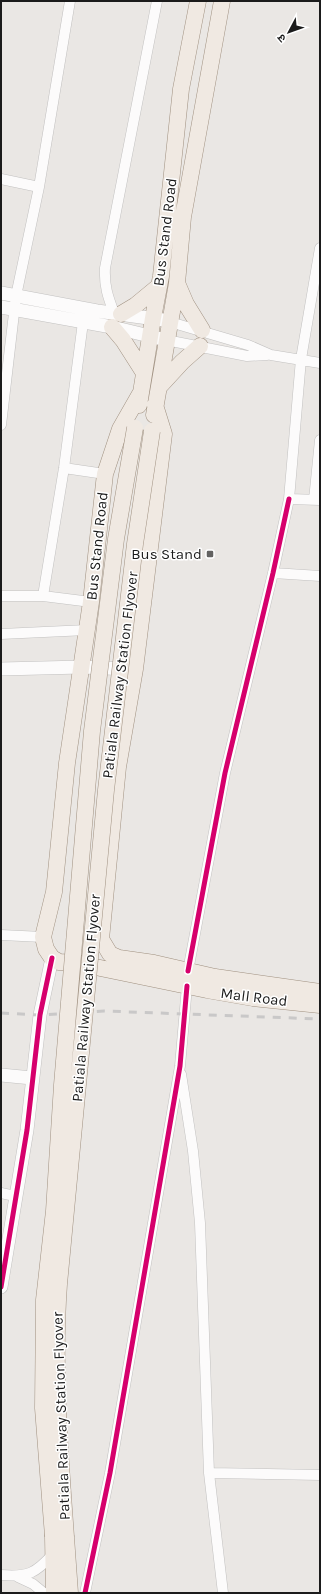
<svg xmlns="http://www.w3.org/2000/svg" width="321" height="1594" font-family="Karla,'Noto Sans Devanagari',sans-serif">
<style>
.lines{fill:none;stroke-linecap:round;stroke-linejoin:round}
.minor-casing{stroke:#c2c1c0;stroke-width:11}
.tertiary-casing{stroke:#c2c1c0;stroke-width:14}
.primary-casing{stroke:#a09181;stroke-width:17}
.minor{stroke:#fcfbfb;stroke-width:10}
.tertiary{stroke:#fcfbfb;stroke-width:13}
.primary{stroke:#f0e9e2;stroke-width:16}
.rail{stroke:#c9c8c8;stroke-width:3;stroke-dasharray:8 8;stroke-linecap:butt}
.primary-bridge-casing{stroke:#a09181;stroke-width:17;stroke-linecap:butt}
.primary-bridge{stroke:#f0e9e2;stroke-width:16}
.cycleway-casing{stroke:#fff;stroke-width:8}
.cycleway{stroke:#d6006c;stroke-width:5}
.poi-dot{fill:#636261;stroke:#fff;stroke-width:1.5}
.labels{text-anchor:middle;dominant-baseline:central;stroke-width:3;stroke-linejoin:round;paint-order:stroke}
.street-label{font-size:15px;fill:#1b1b1b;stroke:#fff}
.poi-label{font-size:15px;fill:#1b1b1b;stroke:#fff;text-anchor:end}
</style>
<rect width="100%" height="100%" fill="#eae7e4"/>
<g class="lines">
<!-- minor casing -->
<g class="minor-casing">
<path id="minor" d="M1 179 39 187 70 1
M320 248 301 359 289 499 320 500
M114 313C108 297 104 286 105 268L157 1
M170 322 248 345 271 355 320 363
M166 340 247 356 267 355
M1 425 16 296 39 187
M64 468 105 474
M314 500 320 440
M273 573 320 576
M1 596H43L91 602
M43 596 64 468 83 322
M1 634 87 630
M1 935 43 937
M188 971 225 773 273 573 289 499
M181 1074 193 1151 200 1223 209 1473 223 1593
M1 1193 15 1196
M209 1473 320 1475
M1 1575C28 1577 35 1574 53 1554
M18 1577 33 1584 44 1593
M85 1593 110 1473 180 1066 187 986"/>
</g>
<!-- tertiary casing -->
<g class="tertiary-casing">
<path id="tertiary" d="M1 293 97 311 163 320
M1 307 112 327 166 340
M1 669 82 667 129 669
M1 1075 32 1078
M1 1287 27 1130 40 1015 52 958"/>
</g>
<!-- primary casing -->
<g class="primary-casing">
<path id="primary" d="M177 283 186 304 202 330
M121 314 136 305 159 286
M112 327 123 340 144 373
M159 387 182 362 200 346
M140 394 120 429 105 474 91 602 67 763 54 892 43 937 46 949 52 958 59 962 76 963 207 990 253 998 320 1005
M139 405 153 318 161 276 181 89 198 1
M155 405 164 434 135 669 118 767 101 939 110 954 119 958 154 963 215 977 320 992
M154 415 177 283 183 217 222 1
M53 1536 54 1593
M66 1537 70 1593"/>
</g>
<!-- minor -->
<use href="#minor" class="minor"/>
<!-- tertiary -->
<use href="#tertiary" class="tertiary"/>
<!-- primary -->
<use href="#primary" class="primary"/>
<!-- rail -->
<path class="rail" d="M1 1013 40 1015 104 1011 320 1019"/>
<!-- primary-bridge casing -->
<g class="primary-bridge-casing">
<path id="primary-bridge" d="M53 1536 43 1408 44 1300 54 1211 62 1085 92 731 116 539 135 428
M66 1537C60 1453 53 1368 59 1284L106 790 135 544 152 431"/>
</g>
<!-- primary-bridge -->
<use href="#primary-bridge" class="primary-bridge"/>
<!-- cycleway casing -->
<g class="cycleway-casing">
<path id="cycleway" d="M188 971 225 773 273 573 289 499
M1 1287 27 1130 40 1015 52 958
M85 1593 110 1473 180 1066 187 986"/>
</g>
<!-- cycleway -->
<use href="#cycleway" class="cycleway"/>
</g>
<!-- markers -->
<rect class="poi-dot" x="206" y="550" width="8" height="8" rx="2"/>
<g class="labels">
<!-- street labels -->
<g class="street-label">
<text transform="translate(165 232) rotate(-83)">Bus Stand Road</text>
<text transform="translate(97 546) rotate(-84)">Bus Stand Road</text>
<text transform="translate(120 675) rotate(-83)">Patiala Railway Station Flyover</text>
<text transform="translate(254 997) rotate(7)">Mall Road</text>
<text transform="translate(86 998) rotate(-85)">Patiala Railway Station Flyover</text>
<text transform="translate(61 1416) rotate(-92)">Patiala Railway Station Flyover</text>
</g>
<!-- poi labels -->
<g class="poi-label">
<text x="202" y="554">Bus Stand</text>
</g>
</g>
<!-- border -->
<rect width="321" height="1594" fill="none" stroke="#1b1b1b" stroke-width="4"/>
<!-- north arrow -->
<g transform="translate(289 32) rotate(229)" stroke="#ffffff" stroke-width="3" paint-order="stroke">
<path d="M0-3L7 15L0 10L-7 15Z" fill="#1b1b1b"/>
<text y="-6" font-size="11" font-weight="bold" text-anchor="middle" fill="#1b1b1b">उ</text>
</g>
</svg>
